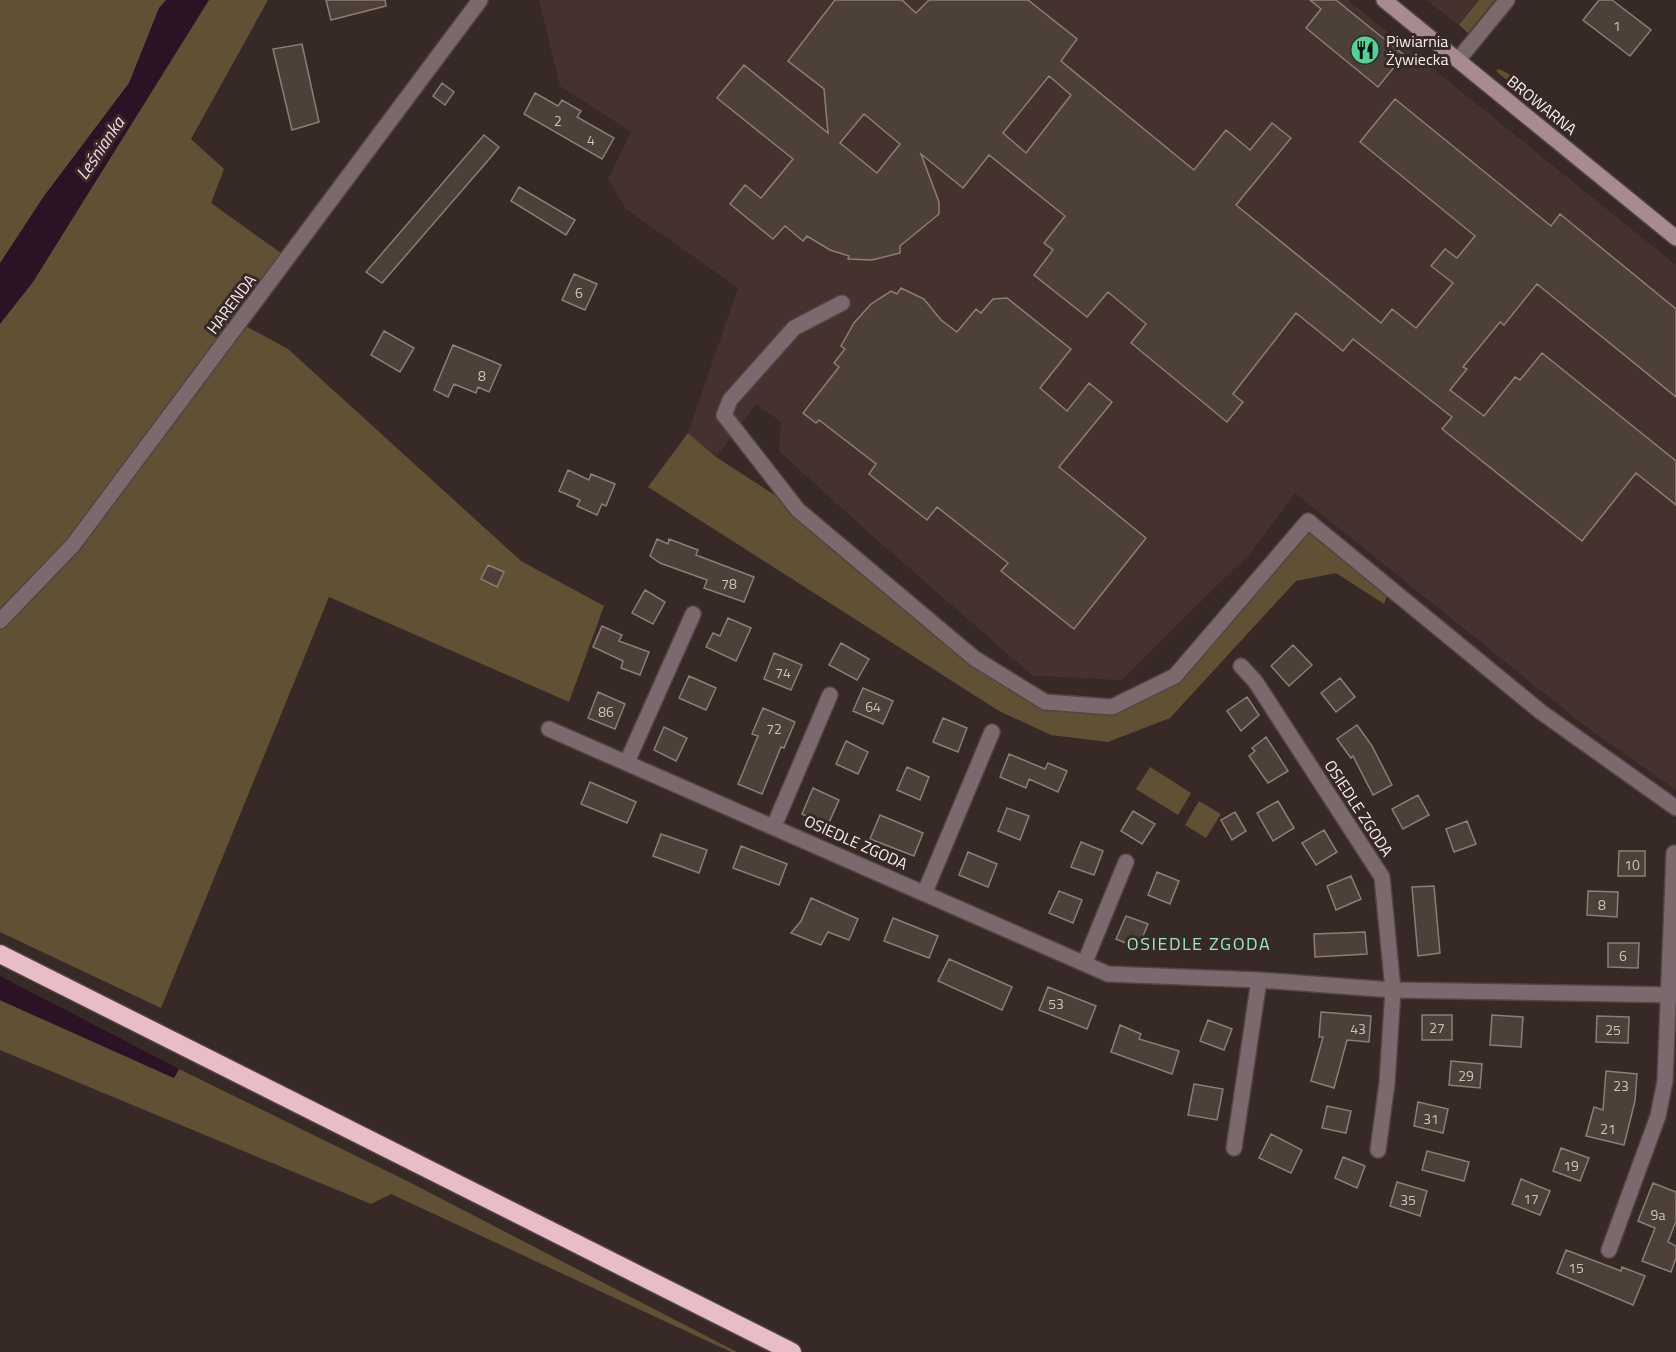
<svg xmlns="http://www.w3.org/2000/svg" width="1676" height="1352" font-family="'Titillium Web',sans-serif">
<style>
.built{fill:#45312d}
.green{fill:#605135}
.water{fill:#2b1224}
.building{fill:#4c4038;stroke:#8c7e75;stroke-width:1.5;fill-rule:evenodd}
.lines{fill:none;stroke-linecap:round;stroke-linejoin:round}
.street-casing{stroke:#524442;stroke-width:18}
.secondary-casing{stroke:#524442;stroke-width:18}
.highway-casing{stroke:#524442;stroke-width:21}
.street{stroke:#7b6a6d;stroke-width:15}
.secondary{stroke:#a78b91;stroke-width:15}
.highway{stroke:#e8bdc5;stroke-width:18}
.labels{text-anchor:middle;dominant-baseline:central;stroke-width:6;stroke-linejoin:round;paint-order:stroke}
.number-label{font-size:14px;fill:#ccc2be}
.poi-label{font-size:16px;fill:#f7edeb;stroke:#372926;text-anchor:start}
.street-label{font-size:16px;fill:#f7edeb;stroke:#372926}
.water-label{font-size:18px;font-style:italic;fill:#f9d6ec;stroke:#372926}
.neighbourhood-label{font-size:18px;letter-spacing:1.5px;fill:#99eabf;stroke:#372926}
</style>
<rect width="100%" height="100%" fill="#372926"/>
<!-- built -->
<path class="built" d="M539 0H1348L1676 265V790L1585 726 1295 493 1253 550 1122 680 1033 676 859 524 779 451 781 422 756 404 716 457 688 433 738 288 626 209 608 179 631 132 560 86Z
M1426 0H1479L1459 25Z"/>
<!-- green -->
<path class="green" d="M0 0H268L191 139 224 169 211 203 288 258 240 323 288 349 521 561 604 606 569 702 329 597 161 1008 0 932Z
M1479 0H1495L1468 33 1459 25Z
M1499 69C1513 75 1559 106 1557 121L1496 71Z
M688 433 716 457 798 510 974 658 1046 702 1112 707 1175 676 1308 521 1390 587 1384 604 1336 573 1296 581 1170 718 1108 742 1051 735 999 711 648 487Z
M1150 767 1191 793 1178 815 1136 789Z
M1199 801 1221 814 1206 838 1185 825Z
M0 1000 174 1078 179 1069 409 1182 737 1352H731L391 1194 371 1204 0 1050Z"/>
<!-- water -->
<path class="water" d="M166 0H209L33 282 0 324V263L44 196 129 83 159 8Z
M0 976 179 1069 174 1078 0 1000Z"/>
<!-- building -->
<path class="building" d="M326 0H385L386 6 331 20Z
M835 0H902L916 13 929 0H1028L1077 39 1061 61 1194 170 1226 130 1250 150 1272 123 1291 138 1236 205 1381 323 1392 309 1416 328 1453 283 1431 266 1445 249 1457 258 1475 236 1360 142 1395 99 1551 226 1560 214 1676 309V397L1537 284 1504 325 1500 322 1463 367 1467 369 1450 390 1484 416 1515 377 1520 380 1542 353 1676 461V505L1636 473 1582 541 1442 429 1452 417 1353 339 1343 351 1296 313 1233 394 1243 402 1227 422 1131 343 1146 324 1108 292 1087 317 1034 275 1053 250 1044 243 1065 216 989 155 963 188 921 154 939 202V214L900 246V253L872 260 848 259 849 256 830 250 807 236 803 241 785 226 773 239 730 204 745 185 761 198 793 159 717 98 744 65 828 133 824 89 788 61ZM1049 76 1071 95 1026 153 1003 133ZM864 114 900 144 877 173 840 143Z
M1310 0H1336L1404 55 1378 87 1306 28 1321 9Z
M1599 0H1612L1651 30 1630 56 1583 20Z
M302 44 319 122 292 130 273 49Z
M442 83 454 92 445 105 433 96Z
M535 93 558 106 562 100 581 111 577 117 614 138 602 159 524 114Z
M484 135 499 147 491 157 382 283 366 272Z
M519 187 575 220 566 235 511 201Z
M574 274 597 284 585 310 562 300Z
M901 288 924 299 941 320 957 332 976 309 981 313 993 299 1007 298 1071 349 1040 388 1067 411 1089 383 1112 402 1059 467 1146 538 1074 629 1001 571 1008 563 937 507 927 520 869 474 876 464 819 420 816 423 803 413 839 367 834 363 845 349 841 346 854 323 871 304 891 291 897 294Z
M384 331 414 348 400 372 371 355Z
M453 345 501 365 489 392 478 387 476 393 454 384 448 397 434 390Z
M568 470 589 480 591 474 615 484 606 506 602 504 597 515 577 506 580 500 559 491Z
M657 539 668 544 669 539 698 550 696 555 754 577 744 602 704 588 707 580 660 563 650 556Z
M488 565 504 572 497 587 481 579Z
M645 590 665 602 653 624 632 613Z
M728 618 751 628 736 661 706 647 713 633 720 636Z
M602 626 622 635 619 641 649 652 640 675 621 668 623 661 593 647Z
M841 643 869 659 857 680 829 665Z
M1293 645 1312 665 1289 686 1271 666Z
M774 653 802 665 791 690 764 679Z
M689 676 716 688 706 710 679 698Z
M1340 678 1355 697 1336 712 1321 693Z
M863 688 893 701 883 724 853 711Z
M598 692 625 704 615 729 588 718Z
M1247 697 1259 715 1241 731 1227 711Z
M763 708 795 722 784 748 781 747 762 794 738 784 758 736 752 734Z
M943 718 967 728 958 752 933 742Z
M1357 725 1372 746 1392 785 1373 795 1353 756 1351 758 1337 739Z
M664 727 687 738 676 761 654 750Z
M1266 737 1288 771 1268 783 1249 756 1255 751 1252 748Z
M846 741 868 752 858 774 836 764Z
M1009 754 1045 769 1048 763 1067 771 1058 792 1029 779 1026 788 1000 777Z
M907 767 929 777 920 800 897 790Z
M590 782 636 802 627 823 581 804Z
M813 788 839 800 828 825 802 814Z
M1418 795 1429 815 1403 829 1392 809Z
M1278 801 1294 828 1273 841 1257 813Z
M1007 808 1029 816 1020 840 998 831Z
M1133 811 1155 824 1142 844 1121 831Z
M1235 812 1246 831 1232 840 1221 820Z
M880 815 923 833 914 856 870 839Z
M1467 821 1476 844 1454 852 1446 829Z
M1324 830 1337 852 1316 865 1302 843Z
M661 834 707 850 699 873 653 856Z
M1081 842 1103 851 1094 875 1071 867Z
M741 846 787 864 779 885 733 868Z
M1619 851H1645V876H1618Z
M968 852 997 864 988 887 959 875Z
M1157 872 1179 881 1170 904 1148 895Z
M1351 876 1361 899 1336 910 1327 886Z
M1434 886 1440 953 1418 956 1412 887Z
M1059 891 1082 900 1073 923 1049 913Z
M1588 891 1618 892 1617 917 1587 915Z
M811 898 858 919 849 940 828 932 821 945 791 933 801 921Z
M1126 916 1148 924 1138 948 1116 939Z
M893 918 938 936 929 958 884 941Z
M1365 932 1367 954 1315 957 1314 934Z
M1608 943H1639L1638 968 1608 967Z
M949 959 1012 987 1002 1010 938 981Z
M1048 987 1096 1006 1087 1029 1039 1010Z
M1321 1012 1371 1016 1369 1042 1347 1040 1334 1088 1311 1081 1323 1037H1319Z
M1422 1015H1452V1040H1422Z
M1492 1015 1523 1017 1521 1047 1490 1045Z
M1597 1016 1629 1017 1628 1043 1596 1042Z
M1208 1020 1232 1029 1224 1050 1200 1041Z
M1120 1025 1141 1034 1139 1039 1179 1051 1172 1074 1111 1052Z
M1451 1061 1482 1064 1480 1088 1449 1085Z
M1606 1071 1637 1074 1635 1101 1624 1145 1586 1136 1594 1107 1603 1110Z
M1194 1084 1223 1089 1217 1120 1188 1115Z
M1418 1102 1448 1109 1443 1133 1414 1126Z
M1327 1106 1351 1111 1346 1133 1322 1128Z
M1271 1134 1302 1150 1291 1173 1259 1158Z
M1561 1148 1589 1158 1580 1181 1553 1171Z
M1427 1151 1469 1162 1464 1181 1422 1170Z
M1343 1157 1365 1166 1357 1188 1335 1178Z
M1521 1179 1550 1191 1540 1215 1512 1204Z
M1397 1182 1427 1191 1420 1216 1390 1206Z
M1653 1183 1676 1192V1221L1668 1242 1676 1246V1258L1671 1272 1642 1261 1655 1228 1638 1221Z
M1566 1250 1621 1271 1622 1267 1645 1276 1633 1305 1557 1273Z"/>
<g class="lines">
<!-- street casing -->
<g class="street-casing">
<path id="street" d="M1458 60 1507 0
M842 303 794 328 730 400 724 415 798 510 974 658 1045 702 1112 707 1175 676 1308 521 1541 712 1676 808
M0 621 73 545 480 0
M1241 666 1255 681 1382 877 1393 990 1387 1083 1378 1150
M549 729 1108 974 1259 980 1393 990 1676 995
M627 762 693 614
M774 826 830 695
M925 892 992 732
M1085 962 1126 862
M1234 1148 1259 980
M1609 1250 1658 1116 1665 1081 1674 853"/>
</g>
<!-- secondary casing -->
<g class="secondary-casing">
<path id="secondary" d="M1384 0 1676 238"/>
</g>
<!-- highway casing -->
<g class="highway-casing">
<path id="highway" d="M0 954 792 1352"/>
</g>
<!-- street -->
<use href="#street" class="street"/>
<!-- secondary -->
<use href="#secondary" class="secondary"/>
<!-- highway -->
<use href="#highway" class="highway"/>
</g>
<!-- icons -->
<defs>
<g id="restaurant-disc" transform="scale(1.5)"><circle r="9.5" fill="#51d398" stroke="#372926"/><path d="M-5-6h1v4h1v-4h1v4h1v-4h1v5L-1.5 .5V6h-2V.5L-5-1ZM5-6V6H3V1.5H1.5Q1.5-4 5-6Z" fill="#111"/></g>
</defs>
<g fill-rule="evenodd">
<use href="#restaurant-disc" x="1365" y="50"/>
</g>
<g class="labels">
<!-- number labels -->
<g class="number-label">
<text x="1617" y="25">1</text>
<text x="558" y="120">2</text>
<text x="591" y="139">4</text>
<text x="579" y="292">6</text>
<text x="482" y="375">8</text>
<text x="729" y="583">78</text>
<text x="783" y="672">74</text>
<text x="873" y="706">64</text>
<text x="606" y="711">86</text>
<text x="774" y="728">72</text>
<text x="1632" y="864">10</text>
<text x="1602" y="904">8</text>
<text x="1623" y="955">6</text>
<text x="1056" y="1003">53</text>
<text x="1437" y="1027">27</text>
<text x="1358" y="1028">43</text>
<text x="1613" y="1029">25</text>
<text x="1466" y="1075">29</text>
<text x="1621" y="1085">23</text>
<text x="1431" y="1118">31</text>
<text x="1608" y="1128">21</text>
<text x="1571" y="1165">19</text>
<text x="1531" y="1198">17</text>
<text x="1408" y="1199">35</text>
<text x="1658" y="1214">9a</text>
<text x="1576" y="1267">15</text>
</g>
<!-- poi labels -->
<g class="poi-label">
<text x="1386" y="41">Piwiarnia<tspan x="1386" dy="18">Żywiecka</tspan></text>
</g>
<!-- street labels -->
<g class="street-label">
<text transform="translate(1542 105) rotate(39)">BROWARNA</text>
<text transform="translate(231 304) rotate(-53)">HARENDA</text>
<text transform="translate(1359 808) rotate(57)">OSIEDLE ZGODA</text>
<text transform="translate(856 842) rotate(24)">OSIEDLE ZGODA</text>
</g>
<!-- water labels -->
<g class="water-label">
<text transform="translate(100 148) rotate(-56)">Leśnianka</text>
</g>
<!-- neighbourhood labels -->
<g class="neighbourhood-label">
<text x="1199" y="943">OSIEDLE ZGODA</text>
</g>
</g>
</svg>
